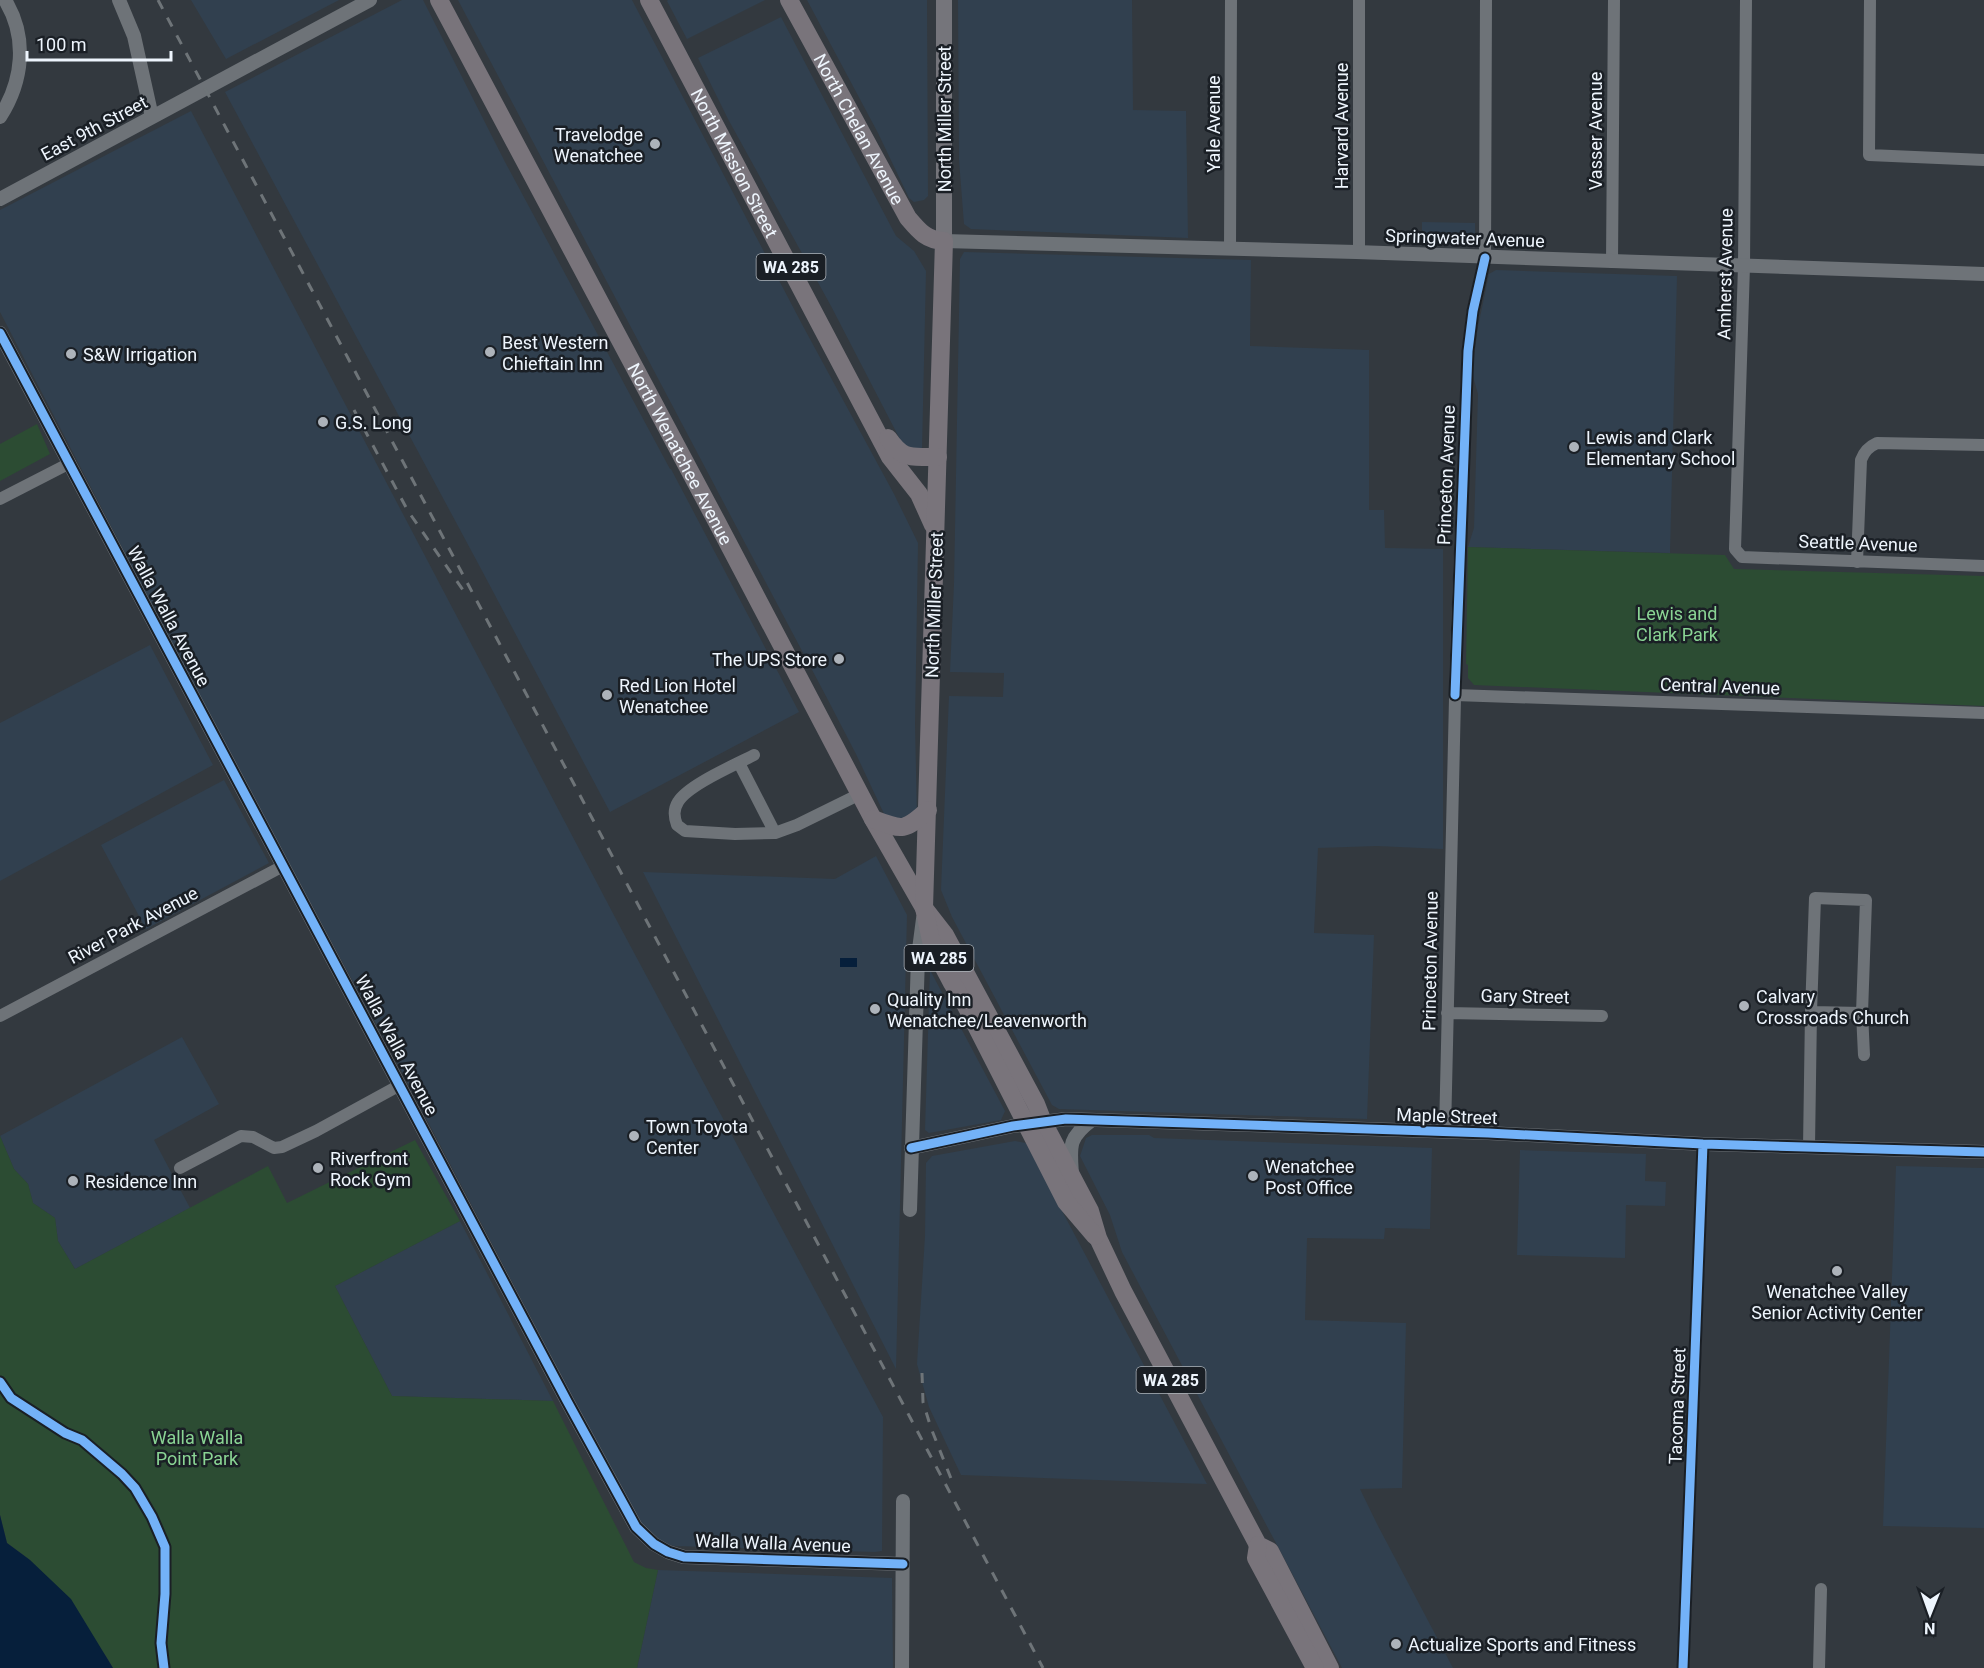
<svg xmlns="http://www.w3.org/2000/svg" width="1984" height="1668" font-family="Roboto,sans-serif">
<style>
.built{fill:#31404f}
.green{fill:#2c4c33}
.water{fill:#061f3b}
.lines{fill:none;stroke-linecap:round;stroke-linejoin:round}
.minor{stroke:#6e7378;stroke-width:12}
.tertiary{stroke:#6e7378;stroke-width:14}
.secondary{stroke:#75757b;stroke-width:16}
.primary{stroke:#79747b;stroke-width:18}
.rail{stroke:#6e7478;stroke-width:3;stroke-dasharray:10 10;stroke-linecap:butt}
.cycleway-casing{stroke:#1a1f25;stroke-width:13}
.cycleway{stroke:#73b2f8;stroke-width:9}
.poi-dot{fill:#adb3ba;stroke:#1a1f25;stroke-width:2}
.labels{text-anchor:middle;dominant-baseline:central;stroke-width:5;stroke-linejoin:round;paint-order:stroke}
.shield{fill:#1a1f25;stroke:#aeb5bc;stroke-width:1.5}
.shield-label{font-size:16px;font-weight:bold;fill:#eef5fd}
.street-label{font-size:18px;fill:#eef5fd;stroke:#1a1f25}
.poi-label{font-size:18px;fill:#eef5fd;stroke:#1a1f25;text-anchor:start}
.park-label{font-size:18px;fill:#8ad494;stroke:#1a1f25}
</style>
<rect width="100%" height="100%" fill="#33393f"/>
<!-- built -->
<path class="built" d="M191 0H339L226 59Z
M402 0H423L505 162 670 469H671L799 712 610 812 480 567 225 92Z
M458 0H632L804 328 894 494 918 543 915 724 917 818 887 820 856 754 828 700Z
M765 0 687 39 667 1 668 0Z
M807 0H927L928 196 924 200 914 202 909 198 878 133Z
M958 0H1132L1133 110 1186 111 1188 238 971 229 964 224 959 160Z
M781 17 896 236 914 251 926 271 922 450 905 449 831 306 728 119 698 58Z
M191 111 617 921 883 1417 882 1551 875 1552 675 1546 657 1543 646 1537 386 1042 238 771 0 312V210Z
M1422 222 1475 223V242L1470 245 1422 243Z
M964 252 1251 260 1250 346 1369 350V510H1384L1385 548 1443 549V849L1377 846 1318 848 1314 933 1374 935 1367 1119 1059 1109 1052 1105 952 917 941 890 949 696 1003 697 1004 673 950 672 954 584 960 259Z
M1496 270 1677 276 1670 553 1468 547 1474 528 1478 394 1472 373 1478 327 1489 274Z
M150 645 213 765 0 881V723Z
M224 780 269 863 146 929 101 845Z
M876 856 907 915 896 1369 643 872 835 879Z
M930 970 1005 1111 1001 1120 929 1133 925 1130Z
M182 1037 219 1104 154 1140 190 1208 75 1269 58 1241 55 1218 33 1203 28 1184 14 1169 0 1136Z
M1092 1135H1149L1154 1138 1432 1148 1430 1229 1385 1228 1384 1239 1307 1238 1305 1320 1406 1323 1402 1488 1360 1489 1377 1524 1453 1668H1342L1122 1252 1110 1215 1080 1156 1086 1138Z
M1015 1141 1026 1143 1207 1484 961 1475 929 1407 917 1364 925 1236 926 1163 932 1156Z
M1520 1150 1646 1154 1645 1181 1666 1182 1665 1206 1626 1205 1625 1258 1517 1255Z
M1896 1166 1984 1168V1528L1883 1526Z
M460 1221 553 1401 392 1396 335 1286Z
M658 1570 892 1578 893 1668H637Z"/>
<!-- green -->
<path class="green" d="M37 424 50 454 0 481V444Z
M1468 547 1725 555 1734 569 1984 576V706L1474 685 1468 678V665L1466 664Z
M0 1136 14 1169 28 1184 33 1203 55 1218 58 1241 75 1269 268 1166 287 1203 415 1140 460 1221 335 1286 392 1396 553 1401 634 1562 646 1568 658 1570 637 1668H113L106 1656 30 1560 7 1543 0 1515Z"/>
<!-- water -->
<path class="water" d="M840 958H857V967H840Z
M0 1515 7 1543 30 1560 71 1599 113 1668H0Z"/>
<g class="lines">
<!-- minor -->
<path class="minor" d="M1746 0 1744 266 1735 549 1742 557 1984 566
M1870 0 1869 155 1984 160
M1230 248 1231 0
M1359 252V0
M1612 262 1614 0
M0 499 70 463
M1857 562 1861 460C1864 452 1868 447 1877 443L1984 445
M1455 695 1984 713
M754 755C735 765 688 785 678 802 673 810 674 817 677 825L685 831 735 834 775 833 797 825 860 794
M739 763 775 833
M1811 1012 1862 1013
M1447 1013 1602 1016
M0 1016 283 866
M1445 1132 1456 655 1468 351 1473 311 1485 258 1486 0
M1809 1147 1811 1012 1815 898 1866 900 1862 1013 1864 1055
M180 1168 241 1136 253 1137 274 1148 282 1147 316 1131 400 1085
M1683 1668 1703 1144
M1819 1668 1821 1589"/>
<!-- tertiary -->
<path class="tertiary" d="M119 0 134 36 152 117
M0 117C23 81 28 38 5 0
M0 199 370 0
M944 241 1356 252 1984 274
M0 333 567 1401 636 1527 654 1544 668 1552 684 1557 903 1564
M911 1148 1013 1126 1066 1119 1488 1133 1703 1144 1984 1152
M1072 1174C1070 1146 1068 1138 1092 1120
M910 1210 918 957 923 919
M902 1668 903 1501"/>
<!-- secondary -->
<path class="secondary" d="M944 0V241"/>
<!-- primary -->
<g class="primary">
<path id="s1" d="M439 0 718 524 873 819 924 908 945 935 1036 1104 1043 1122 1090 1211 1098 1238 1123 1291 1258 1545 1270 1551 1330 1668"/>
<path id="s2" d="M649 0 890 457 919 494 933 525"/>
<path id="s3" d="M789 0 908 218C919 231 926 240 944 241L924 908 932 945 952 983 965 1004 1066 1202 1095 1236"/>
<path d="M888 438C905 462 911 456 938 457"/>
<path d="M873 819C902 830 904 832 928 810"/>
<path d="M1258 1545 1256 1558 1315 1668"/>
</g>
<!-- rail -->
<path class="rail" d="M158 0 1043 1668
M354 410 408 511 463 590
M922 1373 923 1402 931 1428 952 1481"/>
<!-- cycleway casing -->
<g class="cycleway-casing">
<path id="cycleway" d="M0 333 567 1401 636 1527 654 1544 668 1552 684 1557 903 1564
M1455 695 1468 351 1473 311 1485 258
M911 1148 1013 1126 1066 1119 1488 1133 1703 1144 1984 1152
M0 1382 11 1398 65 1433 82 1440 122 1474 135 1488 152 1517 165 1547V1594L161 1643 164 1668
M1683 1668 1703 1144"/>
</g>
<!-- cycleway -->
<use href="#cycleway" class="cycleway"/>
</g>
<!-- markers -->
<g class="poi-dot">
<circle cx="655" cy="144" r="6"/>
<circle cx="490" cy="352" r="6"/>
<circle cx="71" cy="354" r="6"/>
<circle cx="323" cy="422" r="6"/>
<circle cx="1574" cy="447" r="6"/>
<circle cx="839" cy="659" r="6"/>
<circle cx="607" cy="695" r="6"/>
<circle cx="1744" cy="1006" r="6"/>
<circle cx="875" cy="1009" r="6"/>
<circle cx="634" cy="1136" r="6"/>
<circle cx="318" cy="1168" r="6"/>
<circle cx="1253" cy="1176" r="6"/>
<circle cx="73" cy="1181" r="6"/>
<circle cx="1837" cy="1271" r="6"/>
<circle cx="1396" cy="1644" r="6"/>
</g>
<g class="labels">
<!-- shield labels -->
<g class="shield">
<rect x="756.5" y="254" width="69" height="26" rx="4.5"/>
<rect x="904.5" y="945" width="69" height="26" rx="4.5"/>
<rect x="1136.5" y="1367" width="69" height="26" rx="4.5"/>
</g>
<g class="shield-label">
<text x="791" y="267">WA 285</text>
<text x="939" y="958">WA 285</text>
<text x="1171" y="1380">WA 285</text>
</g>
<!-- street labels -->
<g class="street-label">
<text transform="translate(944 119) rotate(-90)">North Miller Street</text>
<text transform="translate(1213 124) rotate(-90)">Yale Avenue</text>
<text transform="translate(1341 126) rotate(-90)">Harvard Avenue</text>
<text transform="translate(94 128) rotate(-28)">East 9th Street</text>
<text stroke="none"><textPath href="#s3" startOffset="147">North Chelan Avenue</textPath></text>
<text transform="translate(1595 131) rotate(-90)">Vasser Avenue</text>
<text stroke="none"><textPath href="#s2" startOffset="184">North Mission Street</textPath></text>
<text transform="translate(1465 238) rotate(2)">Springwater Avenue</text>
<text transform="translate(1725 274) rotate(-89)">Amherst Avenue</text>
<text stroke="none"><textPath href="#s1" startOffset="514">North Wenatchee Avenue</textPath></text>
<text transform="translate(1446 475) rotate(-88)">Princeton Avenue</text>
<text transform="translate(1858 543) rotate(2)">Seattle Avenue</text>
<text transform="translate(934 605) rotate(-88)">North Miller Street</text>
<text transform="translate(169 616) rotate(62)">Walla Walla Avenue</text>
<text transform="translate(1720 686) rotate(2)">Central Avenue</text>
<text transform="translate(133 925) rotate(-28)">River Park Avenue</text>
<text transform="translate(1430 961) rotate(-89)">Princeton Avenue</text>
<text transform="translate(1525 996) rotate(1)">Gary Street</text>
<text transform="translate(397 1045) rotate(62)">Walla Walla Avenue</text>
<text transform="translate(1447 1116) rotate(2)">Maple Street</text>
<text transform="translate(1677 1406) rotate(-88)">Tacoma Street</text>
<text transform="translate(773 1543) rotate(2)">Walla Walla Avenue</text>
</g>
<!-- poi labels -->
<g class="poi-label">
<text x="643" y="134" text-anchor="end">Travelodge<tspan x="643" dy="21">Wenatchee</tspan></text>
<text x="502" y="342">Best Western<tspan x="502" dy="21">Chieftain Inn</tspan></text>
<text x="83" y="354">S&amp;W Irrigation</text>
<text x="335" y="422">G.S. Long</text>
<text x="1586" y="437">Lewis and Clark<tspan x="1586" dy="21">Elementary School</tspan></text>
<text x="827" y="659" text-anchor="end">The UPS Store</text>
<text x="619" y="685">Red Lion Hotel<tspan x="619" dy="21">Wenatchee</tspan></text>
<text x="1756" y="996">Calvary<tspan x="1756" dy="21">Crossroads Church</tspan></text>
<text x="887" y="999">Quality Inn<tspan x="887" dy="21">Wenatchee/Leavenworth</tspan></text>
<text x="646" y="1126">Town Toyota<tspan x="646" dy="21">Center</tspan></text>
<text x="330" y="1158">Riverfront<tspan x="330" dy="21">Rock Gym</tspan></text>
<text x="1265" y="1166">Wenatchee<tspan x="1265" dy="21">Post Office</tspan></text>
<text x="85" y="1181">Residence Inn</text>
<text x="1837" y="1291" text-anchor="middle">Wenatchee Valley<tspan x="1837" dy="21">Senior Activity Center</tspan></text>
<text x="1408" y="1644">Actualize Sports and Fitness</text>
</g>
<!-- park labels -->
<g class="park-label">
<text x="1677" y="613">Lewis and<tspan x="1677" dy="21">Clark Park</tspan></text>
<text x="197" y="1437">Walla Walla<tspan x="197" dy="21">Point Park</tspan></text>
</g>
</g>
<!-- north arrow -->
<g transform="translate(1930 1614) rotate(181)" stroke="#1a1f25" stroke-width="4.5" paint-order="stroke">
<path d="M0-4.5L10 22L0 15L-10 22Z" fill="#eef5fd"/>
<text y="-9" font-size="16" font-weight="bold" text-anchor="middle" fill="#eef5fd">N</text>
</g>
<!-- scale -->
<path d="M27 51v9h144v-9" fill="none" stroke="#eef5fd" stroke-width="3"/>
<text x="36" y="51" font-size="18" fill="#eef5fd" stroke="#1a1f25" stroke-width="4.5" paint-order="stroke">100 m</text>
</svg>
